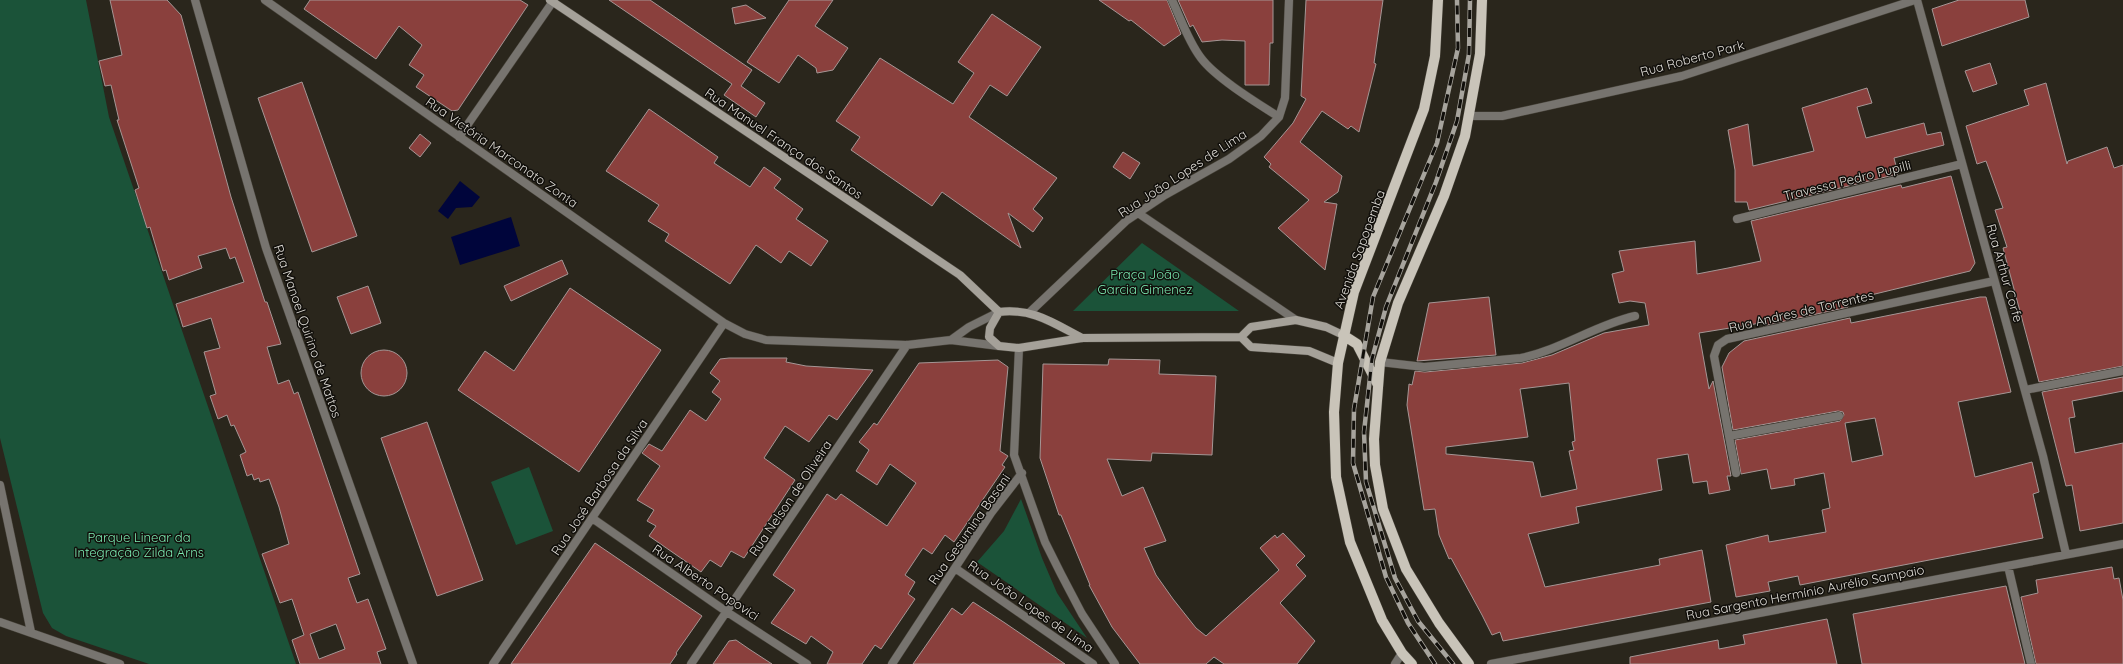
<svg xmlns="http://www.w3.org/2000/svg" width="2123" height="664" font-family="Quicksand,sans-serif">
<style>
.green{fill:#1b5339}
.water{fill:#00053b}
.building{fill:#8a403d;stroke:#a59695;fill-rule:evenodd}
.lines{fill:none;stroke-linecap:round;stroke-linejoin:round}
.street-casing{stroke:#47433a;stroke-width:9}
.secondary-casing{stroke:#47433a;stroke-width:9}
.primary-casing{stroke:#47433a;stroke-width:11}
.street{stroke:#77746f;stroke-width:8}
.secondary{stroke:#a5a199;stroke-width:8}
.primary{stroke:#c9c4b9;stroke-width:10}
.rail-casing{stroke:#a7a49d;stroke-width:4.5}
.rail{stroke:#110f0b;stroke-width:3;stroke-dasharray:9;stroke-linecap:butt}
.labels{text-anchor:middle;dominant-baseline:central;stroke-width:3;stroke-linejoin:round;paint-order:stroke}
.street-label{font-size:13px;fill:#dfdcd6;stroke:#110f0b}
.park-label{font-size:13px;fill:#7cecb3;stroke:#110f0b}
</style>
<rect width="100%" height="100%" fill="#2a261c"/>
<!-- green -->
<path class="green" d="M0 0H86L109 117 296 664H149L66 636 52 628 43 613 0 438Z
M1142 243 1239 311H1073Z
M529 467 553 531 516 545 491 482Z
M1021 499 1042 558 1057 593 1087 638 977 562 1004 531Z"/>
<!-- water -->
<path class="water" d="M460 181 480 197 472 207 456 208 448 219 438 211Z
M511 217 520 246 460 265 451 237Z"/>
<!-- building -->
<path class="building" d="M110 0H167L181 15 231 197 265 302H267L281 344 267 347 278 384 289 380 294 394 298 392 360 574 348 578 357 603 368 599 386 649 377 652 381 664H300L292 640 304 635 292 599 280 603 262 554 289 544 279 507 269 479 260 482 259 478 254 480 252 474 247 476 240 455 246 452 234 425 231 426 227 415 218 419 210 396 216 394 204 352 220 348 211 318 183 327 176 304 244 282 235 257 230 259 226 248 198 256 202 268 169 280 166 270 163 271 150 227 147 228 135 190 139 188 117 120H119L111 85 105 86 99 61 122 55ZM336 624 345 649 319 659 310 634Z
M310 0H520L528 5 458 110 452 111 416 87 424 75 409 65 422 45 399 26 376 59 304 9Z
M609 0H650L752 70 741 86 765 103 756 117 724 95 732 84Z
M789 0H833L815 26 848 48 833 70 817 73 816 68 798 55 779 83 747 62Z
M1099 0H1167L1181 34 1164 46 1131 20 1129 21Z
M1178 0H1273V43H1270L1269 85H1245V41L1222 40 1202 42 1193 25 1190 27Z
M1306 0H1383L1374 63 1376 64 1359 132 1351 126 1348 129 1322 111 1300 142 1342 176 1338 192 1324 202 1337 204 1325 270 1278 228 1309 200 1269 167 1271 164 1264 157 1293 123 1306 99 1301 96Z
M1959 0H2025L2029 17 1942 46 1932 9Z
M746 5 766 18 735 24 732 8Z
M992 14 1041 47 1007 96 990 85 969 117 1057 178 1033 209 1043 218 1033 232 1008 213 1021 248 942 192 932 206 851 150 860 137 836 121 880 58 953 104 974 73 958 62Z
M1990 63 1997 84 1973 92 1965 71Z
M302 82 357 236 312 252 258 98Z
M2046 83 2067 164 2068 161 2107 147 2114 168 2123 165V366L2039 382 2003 248 2007 247 1995 210 2003 208 1986 161 1977 164 1966 126 2029 105 2024 90Z
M1867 88 1872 103 1857 107 1866 138 1924 123 1927 135 1941 132 1944 145 1894 158 1898 174 1749 210 1747 202H1735V170L1728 130 1748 124 1753 166 1814 151 1802 108Z
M649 109 718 157 714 163 750 187 764 167 781 179 774 188 803 209 796 219 828 241 811 266 789 251 781 263 756 245 730 284 665 241 669 234 648 221 659 205 606 171Z
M420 134 431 143 420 157 409 148Z
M1123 152 1140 163 1130 179 1113 167Z
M1951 176 1975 263 1970 271 1846 301 1848 307 1763 326 1767 322 1699 333 1709 389 1713 381 1731 476H1727L1730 490 1709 494 1707 481 1693 483 1688 454 1657 459 1662 490 1576 507 1579 523 1528 534 1545 587 1660 565 1659 559 1702 550 1711 602 1503 641 1500 632 1492 635 1482 615 1451 558 1449 559 1439 535 1435 509 1424 510 1407 405 1409 384 1412 385 1415 371 1425 372 1522 363 1552 355 1604 333 1649 325 1645 303 1630 301 1619 303 1612 274 1624 271 1619 251 1695 241 1697 274 1728 268 1761 261 1751 221 1901 185 1902 188ZM1569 383 1575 441 1572 442 1574 450 1569 451 1577 489 1541 497 1533 462 1446 454V447L1528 437 1520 389Z
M562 260 568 274 511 301 504 286Z
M368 286 381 323 351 334 337 297Z
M570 288 661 350 579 472 458 390 485 351 514 371Z
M1489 297 1496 355 1417 361 1429 303Z
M1980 297H1986L2011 392 1958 402 1975 477 2032 462 2039 492 2033 494 2043 538 1800 585 1798 576 1768 582 1770 591 1736 597 1726 545 1768 535 1769 542 1826 532 1822 510 1830 508 1824 473 1794 479 1795 485 1771 489 1767 469 1741 474 1735 440 1840 421 1844 415 1843 412 1838 411 1733 430 1722 367 1729 353 1744 341 1850 318 1851 323ZM1875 418 1883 455 1852 462 1845 423Z
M361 373a23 23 0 1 1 46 0a23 23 0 1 1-46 0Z
M729 358H787L786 362 806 366 873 370 837 420 829 415 809 442 785 426 764 458 795 480 744 558 731 551 721 567 710 560 701 572 649 536 656 526 647 521 654 510 637 500 660 466 642 453 649 444 662 451 690 410 706 421 721 399 712 392 720 381 710 373 720 359Z
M1109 359 1160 360 1159 374 1216 376 1212 455 1152 453 1151 461 1107 459 1122 496 1143 487 1166 541 1144 548 1156 575 1173 599 1196 628 1206 636 1279 570 1260 548 1275 535 1277 538 1283 533 1305 556 1296 565 1306 576 1280 603 1315 641 1297 664H1224L1214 657 1206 664H1140L1112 627 1089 585H1090L1061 515H1059L1040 458 1043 364 1108 365Z
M998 360 1008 367 1000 451 1008 456 1002 465 1005 467 954 542 945 535 932 554 923 548 905 575 915 582 908 594 915 599 881 649 875 645 862 664H827L833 652 811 636 806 644 771 623 795 590 773 575 827 494 836 500 841 494 887 526 916 483 890 464 877 485 856 471 869 450 859 442 874 423 877 425 919 363Z
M2123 377V391L2072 401 2075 417 2069 418 2075 453 2123 443V523L2080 531 2072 485 2066 486 2042 392Z
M427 422 483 580 437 596 381 438Z
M595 543 702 616 676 653 677 654 670 664H511Z
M2112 567 2114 579 2119 578 2123 600V664H2036L2021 597 2038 593 2036 580Z
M2006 586 2025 664H1862L1853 614Z
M973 602 1005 623 1065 664H913L952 608 962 615Z
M1827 619 1837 664H1630V657L1718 640 1719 649 1745 644 1743 635Z
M736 640 749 649 772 664H713L729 641Z"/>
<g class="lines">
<!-- street casing -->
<g class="street-casing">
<path id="street" d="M195 0 266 248 413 664
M265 0 724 323 745 334 766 340 907 345 951 340 999 346
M1172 0C1181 19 1188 41 1201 58 1216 78 1257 103 1279 117
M1917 0 2043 456 2066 554
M1469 116H1502L1682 76 1915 0
M459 137 554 0
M1138 213 1296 320
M1737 219 1962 164
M1029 313 1126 221 1165 195 1229 159 1261 136 1279 117 1285 98 1289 0
M951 340 969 327 999 312
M1019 348 1014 455 1045 542 1061 574 1082 614 1115 664
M1380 362 1424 367 1521 358C1561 350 1595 325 1635 316
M2025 390 2123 371
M1729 436 1839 416
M1736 473 1714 356 1718 345 1727 339 1994 281
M0 485 31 632
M592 518 727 612 807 664
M2008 566 2031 664
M955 568 1093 664
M0 622 120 664
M493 664 724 323
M691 664 907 345
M892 664 991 513 1022 473
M1395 664 1402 653
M1491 664 2123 544"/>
</g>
<!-- secondary casing -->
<g class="secondary-casing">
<path id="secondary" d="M550 0 960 275 999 312
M999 312 990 328 989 337 999 346 1019 348 1082 338 1241 337 1251 327 1296 320 1326 327 1343 335
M999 312C1033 308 1053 323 1082 338
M1241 337 1251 347 1309 351 1338 363"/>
</g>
<!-- primary casing -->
<g class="primary-casing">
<path id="primary" d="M1343 335 1357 344 1378 385
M1412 664 1402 653 1382 620 1350 542 1336 477 1334 412 1338 363 1354 292 1424 109 1435 56 1438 0
M1469 664 1439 623 1406 569 1383 509 1375 465 1374 439 1380 362 1398 303 1444 196 1465 136 1480 54 1482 0"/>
</g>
<!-- street -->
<use href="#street" class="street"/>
<!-- secondary -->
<use href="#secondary" class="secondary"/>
<!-- primary -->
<use href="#primary" class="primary"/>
<!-- rail casing -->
<g class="rail-casing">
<path id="rail" d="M1435 664 1408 623 1386 577 1353 463 1354 409 1373 297 1437 143 1458 48 1457 0
M1453 664 1418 621 1395 578 1366 482 1364 432 1372 359 1386 307 1436 182 1457 121 1469 54 1470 0"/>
</g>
<!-- rail -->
<use href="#rail" class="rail"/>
</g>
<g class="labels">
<!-- street labels -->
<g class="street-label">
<text transform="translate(1692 58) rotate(-15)">Rua Roberto Park</text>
<text transform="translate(784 143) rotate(34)">Rua Manuel França dos Santos</text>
<text transform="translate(502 152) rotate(35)">Rua Victória Marconato Zonta</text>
<text transform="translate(1182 173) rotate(-33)">Rua João Lopes de Lima</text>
<text transform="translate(1847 180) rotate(-14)">Travessa Pedro Pupilli</text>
<text transform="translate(1359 249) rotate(-70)">Avenida Sapopemba</text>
<text transform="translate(2005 273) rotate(74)">Rua Arthur Corfe</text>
<text transform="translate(1801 311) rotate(-13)">Rua Andres de Torrentes</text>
<text transform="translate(308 331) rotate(71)">Rua Manoel Quirino de Mattos</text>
<text transform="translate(599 487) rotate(-56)">Rua José Barbosa da Silva</text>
<text transform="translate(790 498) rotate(-56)">Rua Nelson de Oliveira</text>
<text transform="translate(969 529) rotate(-55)">Rua Gesumina Basani</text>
<text transform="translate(706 582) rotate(34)">Rua Alberto Popovici</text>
<text transform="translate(1805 592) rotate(-11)">Rua Sargento Hermínio Aurélio Sampaio</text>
<text transform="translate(1031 606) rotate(35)">Rua João Lopes de Lima</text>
</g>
<!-- park labels -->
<g class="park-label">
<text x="1145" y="274">Praça João<tspan x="1145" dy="15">Garcia Gimenez</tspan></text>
<text x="139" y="537">Parque Linear da<tspan x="139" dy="15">Integração Zilda Arns</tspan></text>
</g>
</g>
</svg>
